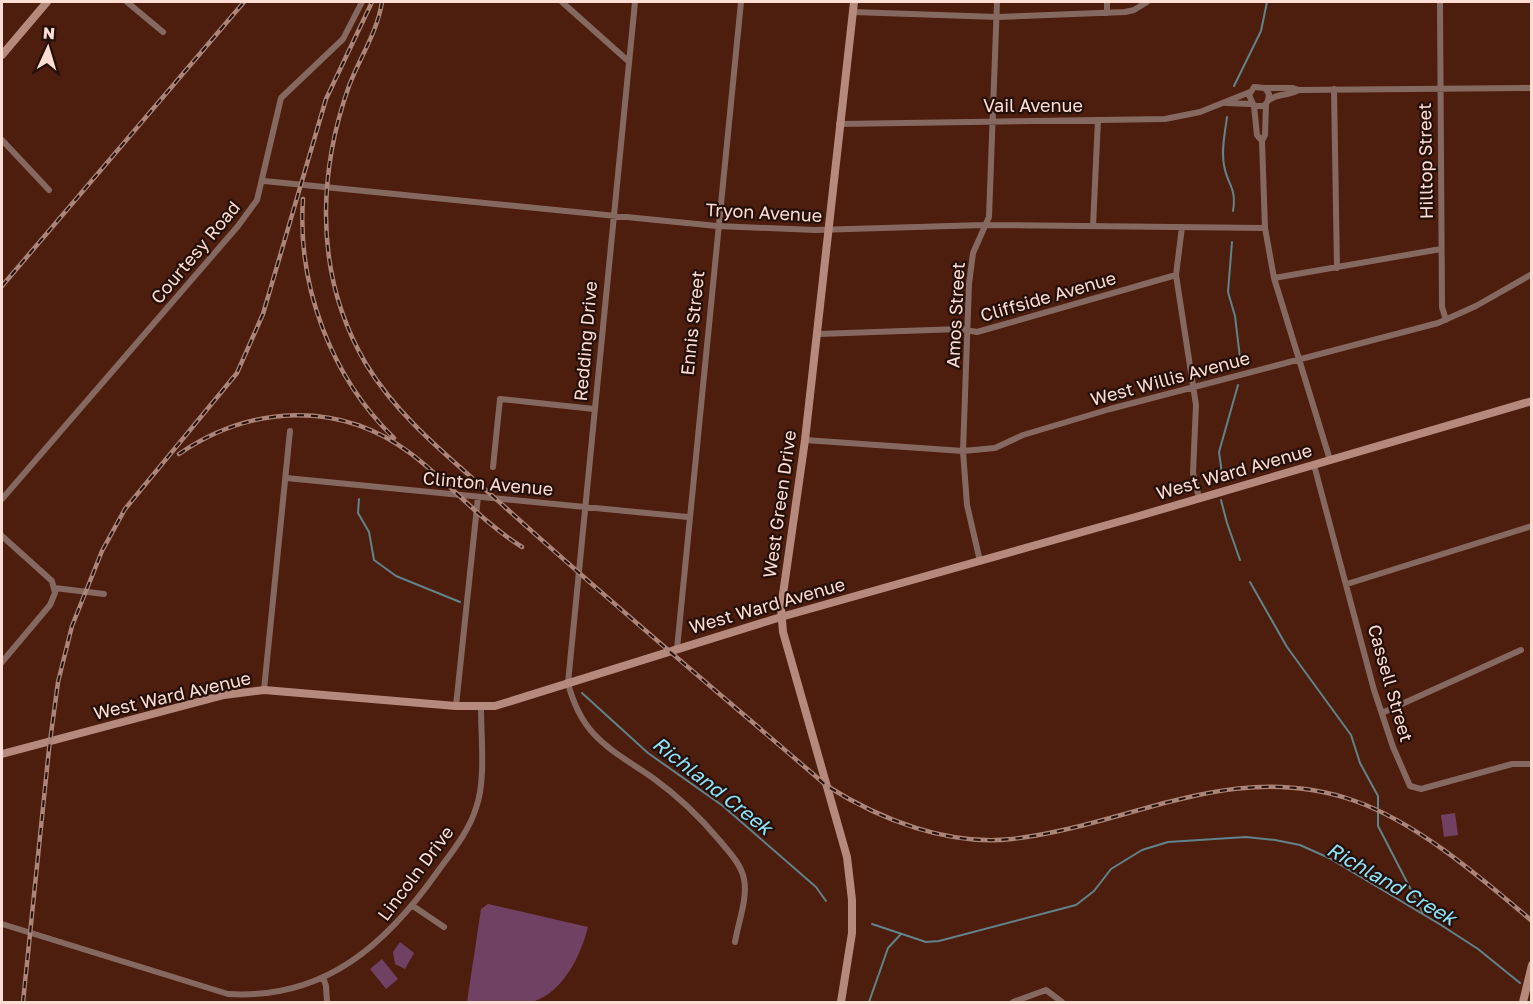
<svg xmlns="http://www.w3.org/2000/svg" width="1533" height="1004" font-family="'Golos Text',sans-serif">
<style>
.green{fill:#714164}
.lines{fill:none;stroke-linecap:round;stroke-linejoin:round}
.stream{stroke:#61838a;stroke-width:2}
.street{stroke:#856961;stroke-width:6}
.secondary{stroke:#b58a7d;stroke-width:8}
.rail-casing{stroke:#ac8579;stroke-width:4.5}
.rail{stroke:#240f09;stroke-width:2;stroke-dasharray:7;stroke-linecap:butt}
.labels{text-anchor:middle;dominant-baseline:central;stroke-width:4.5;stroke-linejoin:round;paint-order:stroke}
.street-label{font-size:18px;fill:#fdddd4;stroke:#240f09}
.water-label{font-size:20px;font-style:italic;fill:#8de4fc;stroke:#240f09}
</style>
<rect width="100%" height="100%" fill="#4d1d0e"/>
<!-- green -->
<path class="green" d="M1455 813 1458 835 1444 837 1441 815Z
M488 904 588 927C581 955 563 993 532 1002 520 1004 482 1003 467 1002L481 909Z
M400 942 414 953 405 969 395 964 393 952Z
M382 959 398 979 386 989 370 969Z"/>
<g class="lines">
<!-- stream -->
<path class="stream" d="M1234 86 1261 31 1267 2
M1227 117C1225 133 1221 150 1224 165 1227 185 1237 187 1233 211
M1232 242 1228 292 1235 316 1240 358
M1223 481 1219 452 1238 385
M359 499 358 513 369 532 374 560 396 576 460 602
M1221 500 1227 523 1240 560
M1250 582 1287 647 1351 735 1360 763 1378 796V826L1423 913
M582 693 648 753 723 806 816 887 826 901
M872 924 926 942 939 941 1076 905 1094 891 1111 869 1142 850 1168 842 1246 837 1275 840 1300 845 1329 858 1441 925 1478 949 1520 983
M869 1002 888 948 901 934"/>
<!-- street -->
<path class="street" d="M127 2 163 32
M562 2 627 60
M635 2 568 683C582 738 611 749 653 778 678 796 700 817 720 841 729 852 741 864 744 879 748 898 738 923 735 942
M1107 2V13
M1440 2 1442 307 1446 320
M853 12 997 17 1125 12 1134 10 1147 2
M1265 88H1293L1299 90 1532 88
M1334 89 1337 268
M1269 100C1278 93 1289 96 1299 90
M1226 103 1251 104
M1266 105 1265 135 1262 141 1265 228 1274 278 1330 460
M1254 106H1264L1268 101 1269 94 1265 88 1254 87 1249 95 1254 106 1257 135 1262 141
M839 124 1165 119 1200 112 1250 92
M2 140 49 190
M264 181 717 226 815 230 984 225 1265 228
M1093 226 1098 120
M1182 227 1176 275 1196 405 1193 473 1199 498
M1274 278 1441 249
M818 334 960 329 977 332 1176 275
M805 440 963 451 995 448 1023 435 1110 409 1438 323 1476 306 1532 274
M1314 465 1374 690 1393 747 1410 786 1421 789 1512 764H1532
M493 467 500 399 594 409
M286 478 688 517
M2 499 238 226 257 200 281 98 343 39 362 2
M2 536 52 581 55 593 50 605 2 662
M980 561 967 505 963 451 969 284 973 253 989 217 997 2
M1347 584 1532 526
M55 588 104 594
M677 649 741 2
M264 690 290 431
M456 706 478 497
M1382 713 1521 650
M413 906 444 927
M2 924 228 994C324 1000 386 945 438 871 452 852 469 831 476 808 486 781 481 737 481 708
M323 977 326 986 327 1002
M1013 1002 1046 990 1062 1002"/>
<!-- secondary -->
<path class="secondary" d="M2 55 47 2
M2 754 224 695 264 690 456 706H495L781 617 1139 516 1532 401
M841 1002 852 933V900L847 857 783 632 781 608 805 440 854 2
M1523 1002 1532 965"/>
<!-- rail casing -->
<g class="rail-casing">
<path id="rail" d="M382 2C377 33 360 57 349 86 334 128 326 169 326 214 326 267 339 318 366 364 401 422 457 463 506 508 611 603 720 694 827 786 881 820 948 846 1012 839 1132 825 1232 758 1355 801 1418 823 1481 878 1532 921
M303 199C297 286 331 377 394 438
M2 286 244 2
M179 454C250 405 339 400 410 453 449 482 480 521 522 547
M23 1002 49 749 58 682 72 626 102 551 125 509 237 373 263 314 326 99 372 2"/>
</g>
<!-- rail -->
<use href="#rail" class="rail"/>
</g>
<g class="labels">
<!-- street labels -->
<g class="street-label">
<text x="1033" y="105">Vail Avenue</text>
<text transform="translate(1425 161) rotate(-91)">Hilltop Street</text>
<text transform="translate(764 212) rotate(3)">Tryon Avenue</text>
<text transform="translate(195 252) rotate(-50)">Courtesy Road</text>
<text transform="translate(1048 296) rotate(-16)">Cliffside Avenue</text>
<text transform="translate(955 315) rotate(-87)">Amos Street</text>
<text transform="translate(692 323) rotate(-84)">Ennis Street</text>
<text transform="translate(585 341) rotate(-85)">Redding Drive</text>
<text transform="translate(1170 378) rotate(-15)">West Willis Avenue</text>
<text transform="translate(1234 471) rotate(-16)">West Ward Avenue</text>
<text transform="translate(488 483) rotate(5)">Clinton Avenue</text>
<text transform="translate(779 504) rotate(-82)">West Green Drive</text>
<text transform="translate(767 605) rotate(-16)">West Ward Avenue</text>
<text transform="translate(1391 683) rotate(74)">Cassell Street</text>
<text transform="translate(172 695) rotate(-13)">West Ward Avenue</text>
<text transform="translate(415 873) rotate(-53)">Lincoln Drive</text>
</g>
<!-- water labels -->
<g class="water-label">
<text transform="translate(713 785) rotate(38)">Richland Creek</text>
<text transform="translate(1392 883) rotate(30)">Richland Creek</text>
</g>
</g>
<!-- border -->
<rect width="1533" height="1004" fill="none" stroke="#fdddd4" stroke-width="6"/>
<!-- north arrow -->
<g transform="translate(48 48) rotate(4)" stroke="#240f09" stroke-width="4.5" paint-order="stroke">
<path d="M0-4.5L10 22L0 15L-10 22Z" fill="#fdddd4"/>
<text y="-9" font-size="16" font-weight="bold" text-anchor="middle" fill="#fdddd4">N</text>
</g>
</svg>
